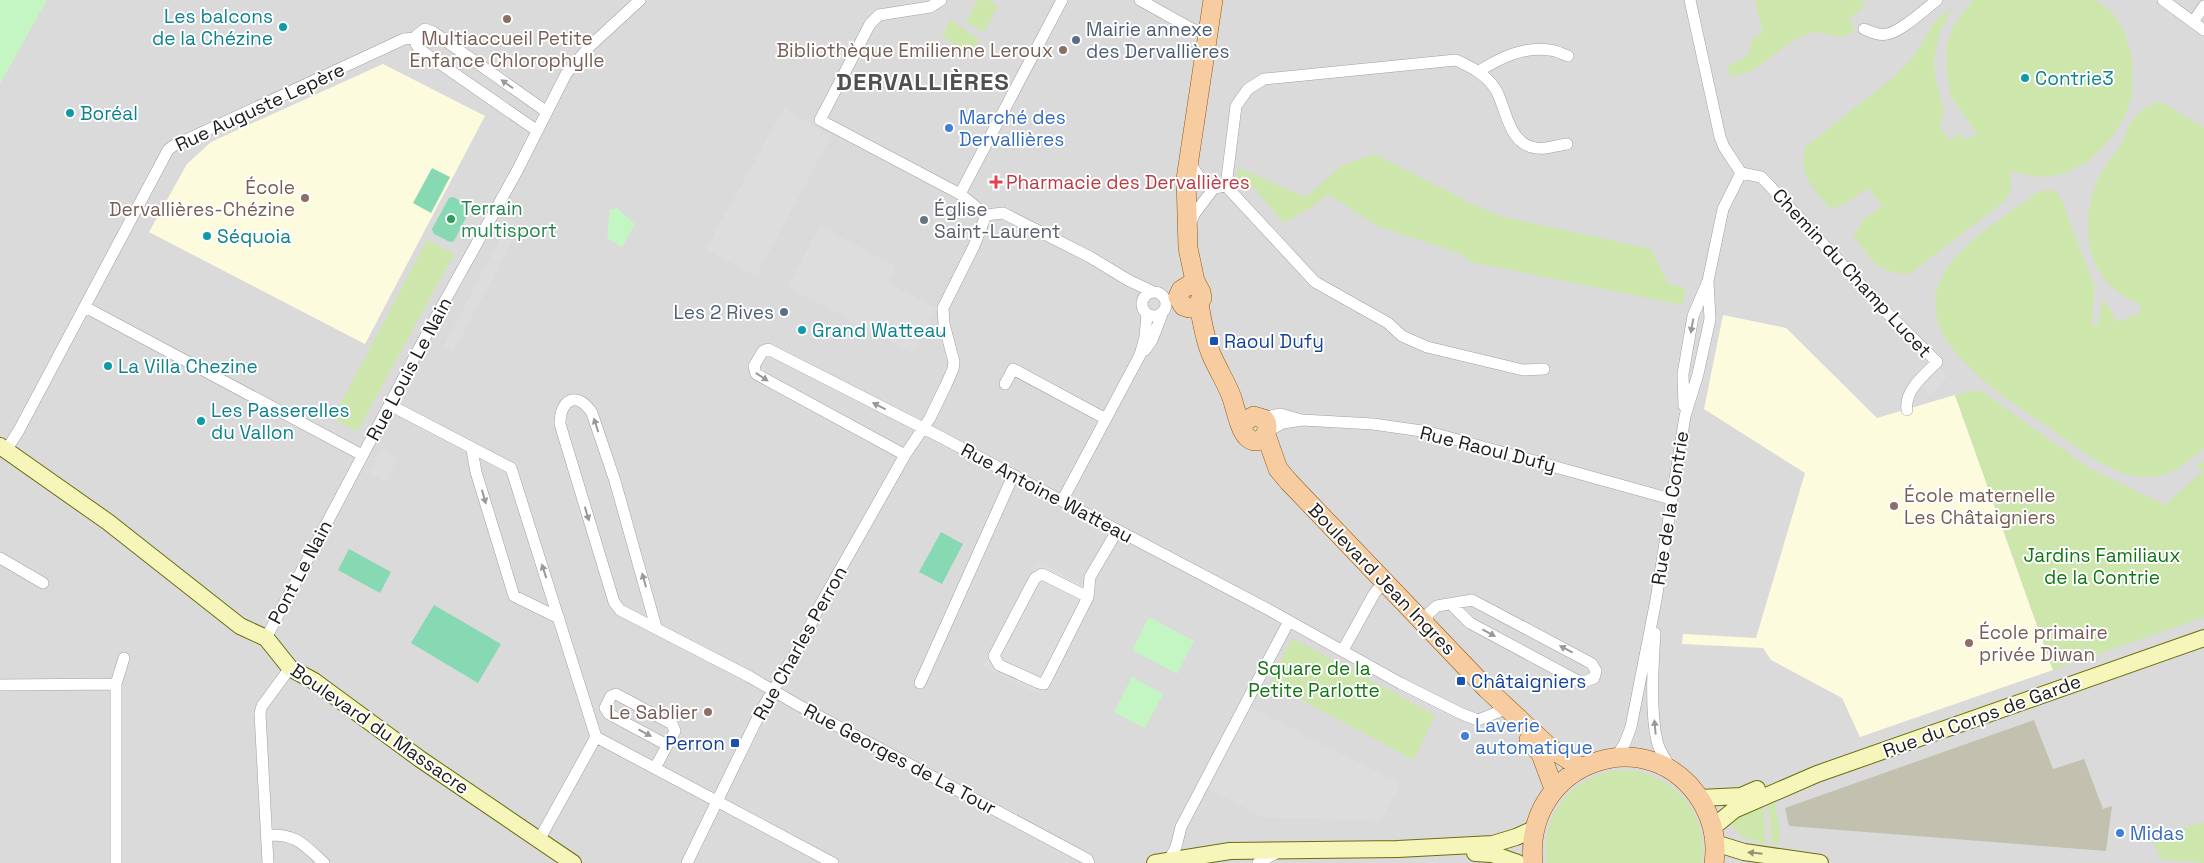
<svg xmlns="http://www.w3.org/2000/svg" width="2204" height="863" font-family="'Space Grotesk',sans-serif">
<style>
.residential{fill:#dbdada}
.education{fill:#fdfbde}
.construction{fill:#c2c1b0}
.grass{fill:#cce6ac}
.park{fill:#c3f6c3}
.pitch{fill:#86d9b3}
.parking{fill:#ddd}
.lines{fill:none;stroke-linecap:round;stroke-linejoin:round}
.street-casing{stroke:#a1a1a1;stroke-width:12}
.secondary-casing{stroke:#6a6e0b;stroke-width:18}
.primary-casing{stroke:#8e5908;stroke-width:20}
.street{stroke:#fff;stroke-width:11}
.secondary{stroke:#f6f5ba;stroke-width:16}
.primary{stroke:#f6cca0;stroke-width:19}
.oneway{fill:#999}
.oneway2{fill:#949473}
.education-dot{fill:#8d6e63;stroke:#fff;stroke-width:2}
.culture-dot{fill:#0f9aa8;stroke:#fff;stroke-width:2}
.service-dot{fill:#5c6f8a;stroke:#fff;stroke-width:2}
.shop-dot{fill:#3f7fe0;stroke:#fff;stroke-width:2}
.health-dot{fill:#e0444e;stroke:#fff;stroke-width:2}
.leisure-dot{fill:#2e9e5b;stroke:#fff;stroke-width:2}
.worship-dot{fill:#6b7280;stroke:#fff;stroke-width:2}
.transit-dot{fill:#1a4fb4;stroke:#fff;stroke-width:2}
.labels{text-anchor:middle;dominant-baseline:central;stroke-width:4;stroke-linejoin:round;paint-order:stroke}
.culture-label{font-size:19px;fill:#0d838f;stroke:#fff;text-anchor:start}
.service-label{font-size:19px;fill:#4e5e75;stroke:#fff;text-anchor:start}
.education-label{font-size:19px;fill:#785e54;stroke:#fff;text-anchor:end}
.street-label{font-size:19px;fill:#1d1d1d;stroke:#fff}
.shop-label{font-size:19px;fill:#366cbe;stroke:#fff;text-anchor:start}
.health-label{font-size:19px;fill:#be3a42;stroke:#fff;text-anchor:start}
.leisure-label{font-size:19px;fill:#27864d;stroke:#fff;text-anchor:start}
.worship-label{font-size:19px;fill:#5b616d;stroke:#fff;text-anchor:start}
.transit-label{font-size:19px;fill:#164399;stroke:#fff;text-anchor:start}
.park-label{font-size:19px;fill:#117513;stroke:#fff}
.district-label{font-size:24px;font-weight:bold;letter-spacing:1px;fill:#505050;stroke:#fff}
</style>
<rect width="100%" height="100%" fill="#eeeae4"/>
<!-- residential -->
<path class="residential" d="M0 0H2204V863H0Z"/>
<!-- education -->
<path class="education" d="M383 64 485 116 365 344 149 232 187 164 211 142Z
M1723 315 1786 328 1877 418 1955 395 2053 670 1860 737 1842 698 1771 660 1763 648 1682 644 1683 634 1756 638 1805 473 1704 409Z"/>
<!-- construction -->
<path class="construction" d="M2034 720 2053 769 2084 759 2103 809 2112 806 2106 851 1789 826 1785 808Z"/>
<!-- grass -->
<path class="grass" d="M977 0H988L998 6 984 32 966 23Z
M1755 0H1860L1866 5 1849 19 1855 30C1838 46 1828 27 1808 34 1786 41 1772 59 1752 70 1746 74 1737 75 1730 77L1728 65C1744 60 1751 55 1752 38L1760 35 1762 31Z
M1973 0H2096L2113 13 2125 33 2132 58V96L2124 119 2108 142 2089 161 2064 174 2040 177 2010 172 2011 189 2005 201 1909 274C1875 273 1873 260 1853 236L1864 219 1882 206 1868 188 1850 201 1831 209C1814 188 1798 177 1805 147L1896 75 1913 57 1936 20 1952 8 1940 32 1934 60 1935 76 1944 112 1940 128 1950 140 1960 134 1965 140 1977 134 1950 95 1946 65 1947 43 1954 25Z
M950 19 979 40 973 53 942 37Z
M2157 102 2167 105 2204 128V448C2187 463 2171 477 2148 477 2141 477 2133 476 2125 474 2100 465 2076 447 2054 431 2018 407 1978 382 1951 347 1938 331 1931 306 1938 286 1951 247 2007 216 2039 191L2055 190 2063 202 2072 229 2095 287 2092 324 2098 326 2102 301H2105L2117 322 2141 313 2140 304C2089 284 2078 234 2095 186 2101 169 2114 156 2124 140 2126 137 2125 133 2127 130 2132 116 2144 107 2157 102Z
M1375 154 1470 203 1500 216 1651 249 1668 284 1686 288 1682 305 1471 262 1459 253 1377 226 1328 194 1312 207 1283 223 1254 187 1244 191C1237 184 1234 178 1239 168L1306 197 1342 165Z
M427 240 454 254 357 432 333 418Z
M1980 390 2089 468 2165 505 2202 472 2197 466 2204 460V617L2053 670 1955 395Z
M1292 638 1435 715 1414 760 1270 683Z
M1628 770C1676 776 1709 815 1702 863H1547C1539 812 1577 770 1628 770Z
M1775 802 1780 832 1779 845 1772 844 1768 804Z
M1763 806 1766 844 1744 838 1729 823 1735 817Z
M2204 822V863L2161 859 2152 839Z"/>
<!-- park -->
<path class="park" d="M0 0H47L0 84Z
M617 208 635 224 622 247 607 238 610 210Z
M1149 617 1194 641 1177 674 1132 650Z
M1132 677 1163 694 1145 728 1114 712Z"/>
<!-- pitch -->
<path class="pitch" d="M432 168 450 177 431 213 413 203Z
M453 197 469 205 470 210 454 241 450 242 434 234 432 229 449 198Z
M941 532 963 544 942 584 919 572Z
M349 549 391 572 380 593 338 570Z
M434 605 501 644 478 683 411 643Z"/>
<!-- parking -->
<path class="parking" d="M784 108 831 137 756 276 706 249Z
M509 222 519 228 453 353 443 347Z
M820 226 896 266 887 283 936 308 912 353 788 287Z
M1939 368 1948 376 1930 395 1921 387Z
M382 449 398 458 386 482 370 473Z
M1037 561 1092 590 1038 694 983 666Z
M1247 705 1400 784 1381 821 1263 817 1205 787Z"/>
<g class="lines">
<!-- street casing -->
<g class="street-casing">
<path id="street" d="M1140 0 1192 29 1208 34
M1690 0 1720 137 1724 147 1741 173
M2163 0 2204 30
M2193 22 2204 6
M1864 29C1871 32 1880 36 1887 34 1901 32 1925 9 1937 0
M1479 71C1500 58 1524 46 1549 50 1555 50 1562 54 1568 56
M536 130 419 49 416 44 417 35 425 29 433 32 547 112
M1188 161 1203 182 1214 188
M1741 173 1761 177 1768 184 1886 312 1937 362C1924 375 1904 391 1907 410
M1226 186 1236 106 1248 89 1264 79 1456 60C1471 67 1486 74 1496 90 1507 110 1508 144 1536 148 1545 150 1558 145 1567 144
M1226 186 1315 282 1388 323 1402 336 1427 347 1523 370 1544 369
M960 194 1062 0
M986 215 1003 213 1090 257 1128 280 1153 292
M1190 224 1195 213 1214 188 1226 186
M1142 304a12 12 0 1 1 24 0a12 12 0 1 1-24 0Z
M85 307 362 455
M1145 350 1152 340 1162 314
M1005 384 1013 369 1106 419
M390 405 511 468 596 737 833 863
M1684 406 1683 374 1693 316 1708 281 1723 209 1741 173
M1262 418 1280 414 1298 419
M1268 431 1283 423 1302 420 1373 424 1429 432 1671 499
M7 449 19 430 168 150 173 146 404 39 416 38
M472 450 476 472 514 596 559 618
M905 455 756 374 754 366 763 351 768 349 935 434 1271 611 1400 683 1462 714 1478 720 1503 710
M1062 501 1140 355 1145 337 1147 314
M0 558 43 583
M1088 597 1042 574 1035 578 994 656 999 665 1039 683 1044 684 1088 597 1090 577 1117 531
M1425 624 1429 613 1437 606 1472 600 1587 661 1592 664 1596 671 1594 678 1586 681H1578L1470 623 1451 604
M656 627 615 481 592 413C578 391 560 398 560 424L614 602 620 610 750 677 798 705 1087 859 1089 863
M1655 633C1653 664 1650 711 1657 741 1659 751 1665 759 1671 768
M266 638 431 326 517 171 566 74 589 47 640 0
M1343 650 1374 594 1384 581
M920 683 1013 476
M116 684 124 658
M0 685 116 684V863
M1616 757 1625 743 1631 727 1656 600 1685 416 1698 374 1710 319 1708 281
M655 768 675 731 672 724 616 694 611 696 605 708 609 714 667 745
M267 835C297 834 303 844 324 863
M539 840 596 737
M268 863 260 713 262 706 290 668
M687 863 762 709 804 639 818 609 905 455 930 418 946 385 953 369 954 362 944 324 943 308 974 246 986 215 960 194 820 120 870 24 879 15 930 7 941 0
M1173 863 1169 860 1176 847 1181 827 1289 621
M1258 863 1278 852"/>
</g>
<!-- secondary casing -->
<g class="secondary-casing">
<path id="secondary" d="M0 446 108 522 240 626 266 638 290 668 314 681 420 759 573 863
M1700 798 1741 796 1757 789
M1712 828 1734 810 1817 774 2204 638
M1715 843 1744 852 1820 863
M1475 853 1492 854 1518 863
M1155 863 1230 851 1398 849 1493 844 1516 837 1534 829"/>
</g>
<!-- primary casing -->
<g class="primary-casing">
<path id="primary" d="M1197 287 1189 285 1181 290 1178 297 1183 306 1189 308 1196 307 1202 298 1201 292 1195 281 1188 248 1186 179 1213 0
M1199 304C1202 321 1205 341 1212 356 1218 370 1227 384 1232 398 1235 407 1240 431 1247 437 1259 449 1273 431 1264 419L1254 416 1245 421 1243 428
M1266 435 1278 469 1289 482 1487 689 1549 747 1581 768
M1529 740 1541 754 1554 789
M1533 863C1523 761 1652 716 1703 804 1713 822 1717 843 1714 863"/>
</g>
<!-- street -->
<use href="#street" class="street"/>
<!-- secondary -->
<use href="#secondary" class="secondary"/>
<!-- primary -->
<use href="#primary" class="primary"/>
</g>
<!-- one-way arrows -->
<defs><path id="oneway-solid" d="M-6-.8H1V-3.2L6.5 0L1 3.2V.8H-6Z" transform="scale(1.25)"/></defs>
<g class="oneway">
<use href="#oneway-solid" transform="translate(507 84) rotate(-145)"/>
<use href="#oneway-solid" transform="translate(1692 326) rotate(100)"/>
<use href="#oneway-solid" transform="translate(762 377) rotate(33)"/>
<use href="#oneway-solid" transform="translate(879 406) rotate(-153)"/>
<use href="#oneway-solid" transform="translate(596 425) rotate(-108)"/>
<use href="#oneway-solid" transform="translate(484 497) rotate(74)"/>
<use href="#oneway-solid" transform="translate(587 514) rotate(73)"/>
<use href="#oneway-solid" transform="translate(544 571) rotate(-108)"/>
<use href="#oneway-solid" transform="translate(644 580) rotate(-106)"/>
<use href="#oneway-solid" transform="translate(1489 633) rotate(28)"/>
<use href="#oneway-solid" transform="translate(1566 649) rotate(-152)"/>
<use href="#oneway-solid" transform="translate(1655 727) rotate(-95)"/>
<use href="#oneway-solid" transform="translate(645 733) rotate(28)"/>
</g>
<use class="oneway2" href="#oneway-solid" transform="translate(1755 853) rotate(-174)"/>
<!-- markers -->
<g class="education-dot">
<circle cx="507" cy="19" r="5"/>
<circle cx="1063" cy="50" r="5"/>
<circle cx="305" cy="198" r="5"/>
<circle cx="1894" cy="506" r="5"/>
<circle cx="1969" cy="643" r="5"/>
<circle cx="708" cy="712" r="5"/>
</g>
<g class="culture-dot">
<circle cx="283" cy="27" r="5"/>
<circle cx="2025" cy="78" r="5"/>
<circle cx="70" cy="113" r="5"/>
<circle cx="207" cy="236" r="5"/>
<circle cx="802" cy="330" r="5"/>
<circle cx="108" cy="366" r="5"/>
<circle cx="201" cy="421" r="5"/>
</g>
<g class="service-dot">
<circle cx="1076" cy="40" r="5"/>
<circle cx="784" cy="312" r="5"/>
</g>
<g class="shop-dot">
<circle cx="949" cy="128" r="5"/>
<circle cx="1465" cy="736" r="5"/>
<circle cx="2120" cy="833" r="5"/>
</g>
<path class="health-dot" d="M993.5 174.5h5v5h5v5h-5v5h-5v-5h-5v-5h5z"/>
<circle class="leisure-dot" cx="451" cy="219" r="5"/>
<circle class="worship-dot" cx="924" cy="220" r="5"/>
<g class="transit-dot">
<rect x="1209" y="336" width="10" height="10" rx="2.5"/>
<rect x="1456" y="676" width="10" height="10" rx="2.5"/>
<rect x="730" y="738" width="10" height="10" rx="2.5"/>
</g>
<g class="labels">
<!-- culture labels -->
<g class="culture-label">
<text x="273" y="16" text-anchor="end">Les balcons<tspan x="273" dy="22">de la Chézine</tspan></text>
<text x="2035" y="78">Contrie3</text>
<text x="80" y="113">Boréal</text>
<text x="217" y="236">Séquoia</text>
<text x="812" y="330">Grand Watteau</text>
<text x="118" y="366">La Villa Chezine</text>
<text x="211" y="410">Les Passerelles<tspan x="211" dy="22">du Vallon</tspan></text>
</g>
<!-- service labels -->
<g class="service-label">
<text x="1086" y="29">Mairie annexe<tspan x="1086" dy="22">des Dervallières</tspan></text>
<text x="774" y="312" text-anchor="end">Les 2 Rives</text>
</g>
<!-- education labels -->
<g class="education-label">
<text x="507" y="38" text-anchor="middle">Multiaccueil Petite<tspan x="507" dy="22">Enfance Chlorophylle</tspan></text>
<text x="1053" y="50">Bibliothèque Emilienne Leroux</text>
<text x="295" y="187">École<tspan x="295" dy="22">Dervallières-Chézine</tspan></text>
<text x="1904" y="495" text-anchor="start">École maternelle<tspan x="1904" dy="22">Les Châtaigniers</tspan></text>
<text x="1979" y="632" text-anchor="start">École primaire<tspan x="1979" dy="22">privée Diwan</tspan></text>
<text x="698" y="712">Le Sablier</text>
</g>
<!-- street labels -->
<g class="street-label">
<text transform="translate(260 107) rotate(-25)">Rue Auguste Lepère</text>
<text transform="translate(1852 273) rotate(47)">Chemin du Champ Lucet</text>
<text transform="translate(409 369) rotate(-62)">Rue Louis Le Nain</text>
<text transform="translate(1488 449) rotate(14)">Rue Raoul Dufy</text>
<text transform="translate(1047 493) rotate(28)">Rue Antoine Watteau</text>
<text transform="translate(1670 508) rotate(-81)">Rue de la Contrie</text>
<text transform="translate(300 572) rotate(-62)">Pont Le Nain</text>
<text transform="translate(1382 579) rotate(46)">Boulevard Jean Ingres</text>
<text transform="translate(800 643) rotate(-61)">Rue Charles Perron</text>
<text transform="translate(1982 716) rotate(-20)">Rue du Corps de Garde</text>
<text transform="translate(380 729) rotate(35)">Boulevard du Massacre</text>
<text transform="translate(900 759) rotate(28)">Rue Georges de La Tour</text>
</g>
<!-- shop labels -->
<g class="shop-label">
<text x="959" y="117">Marché des<tspan x="959" dy="22">Dervallières</tspan></text>
<text x="1475" y="725">Laverie<tspan x="1475" dy="22">automatique</tspan></text>
<text x="2130" y="833">Midas</text>
</g>
<!-- health labels -->
<g class="health-label">
<text x="1006" y="182">Pharmacie des Dervallières</text>
</g>
<!-- leisure labels -->
<g class="leisure-label">
<text x="461" y="208">Terrain<tspan x="461" dy="22">multisport</tspan></text>
</g>
<!-- worship labels -->
<g class="worship-label">
<text x="934" y="209">Église<tspan x="934" dy="22">Saint-Laurent</tspan></text>
</g>
<!-- transit labels -->
<g class="transit-label">
<text x="1224" y="341">Raoul Dufy</text>
<text x="1471" y="681">Châtaigniers</text>
<text x="725" y="743" text-anchor="end">Perron</text>
</g>
<!-- park labels -->
<g class="park-label">
<text x="2102" y="555">Jardins Familiaux<tspan x="2102" dy="22">de la Contrie</tspan></text>
<text x="1314" y="668">Square de la<tspan x="1314" dy="22">Petite Parlotte</tspan></text>
</g>
<!-- district labels -->
<g class="district-label">
<text x="923" y="81">DERVALLIÈRES</text>
</g>
</g>
</svg>
